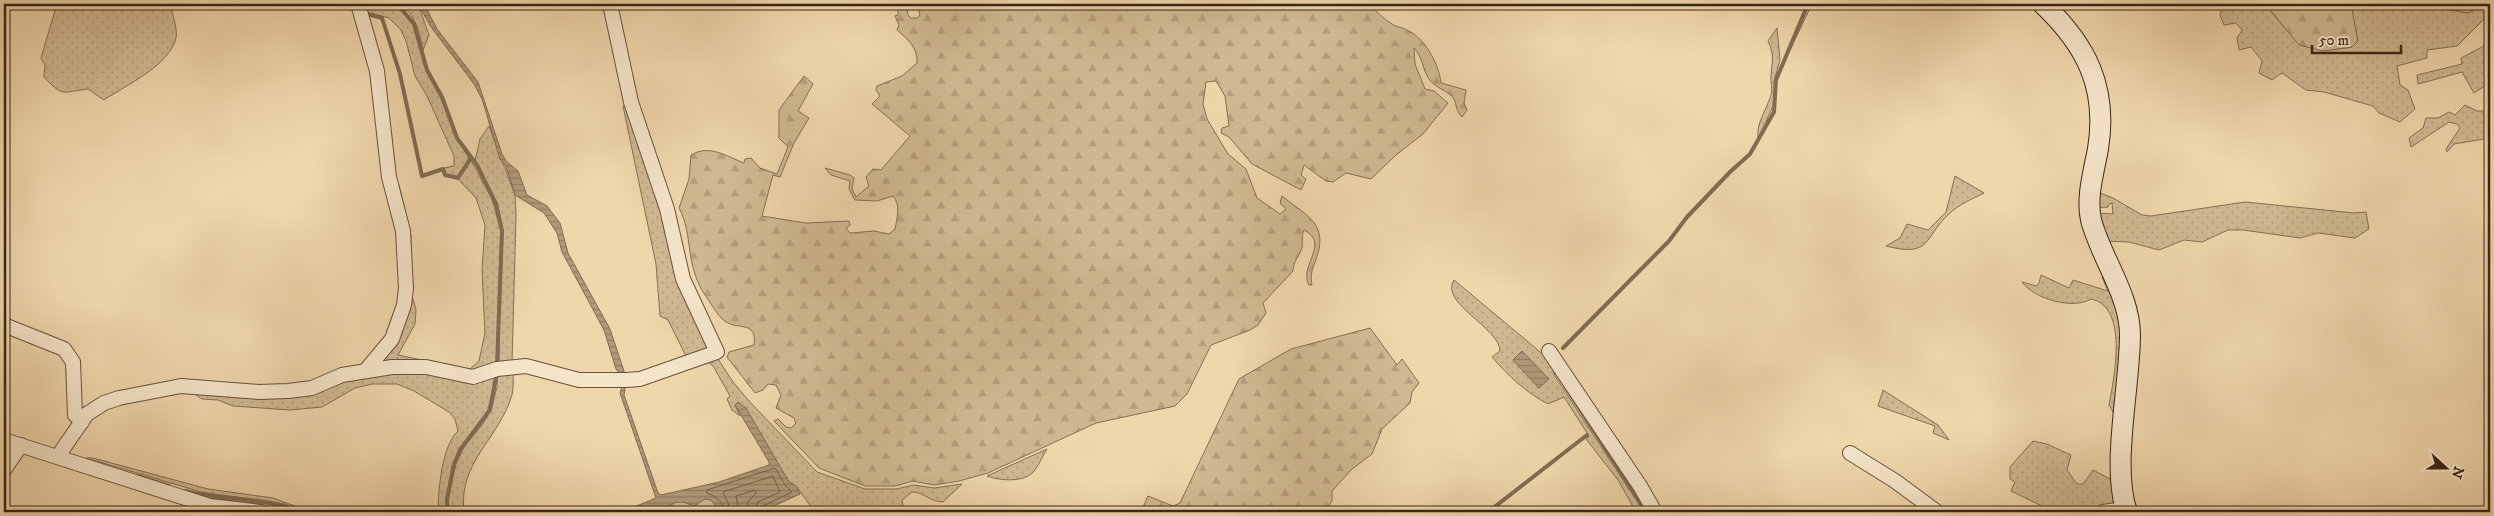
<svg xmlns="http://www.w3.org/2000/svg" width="2494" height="516" font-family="'IM FELL DW Pica',serif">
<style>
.grass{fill:url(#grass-dots);stroke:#846f54}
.forest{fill:url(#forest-firs);stroke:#846f54}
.wetland{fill:url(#wetland-marsh);stroke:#846f54}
.water{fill:url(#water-rules);stroke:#816c52}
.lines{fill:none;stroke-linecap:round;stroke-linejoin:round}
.shore{stroke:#746048;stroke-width:1}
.stream{stroke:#816c52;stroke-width:4}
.street-casing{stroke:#66523c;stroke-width:16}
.secondary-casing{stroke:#382617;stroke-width:22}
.street{stroke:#f5e4c8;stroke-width:14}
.secondary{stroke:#f5e4c8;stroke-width:20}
</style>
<defs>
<pattern id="grass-dots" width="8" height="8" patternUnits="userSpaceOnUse" patternTransform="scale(1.25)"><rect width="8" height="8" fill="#d0b892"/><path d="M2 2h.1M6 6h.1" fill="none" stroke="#b39e7d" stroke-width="1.8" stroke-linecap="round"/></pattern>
<pattern id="forest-firs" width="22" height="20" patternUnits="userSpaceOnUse" patternTransform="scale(1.25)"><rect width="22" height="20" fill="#d0b892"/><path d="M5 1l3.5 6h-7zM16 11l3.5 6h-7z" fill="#b39e7d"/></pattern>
<pattern id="wetland-marsh" width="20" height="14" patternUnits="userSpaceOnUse" patternTransform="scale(1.25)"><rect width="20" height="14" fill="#d0b892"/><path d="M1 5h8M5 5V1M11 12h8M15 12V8" fill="none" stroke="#b39e7d"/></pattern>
<pattern id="water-rules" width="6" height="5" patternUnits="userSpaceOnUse" patternTransform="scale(1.25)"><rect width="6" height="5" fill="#b19a79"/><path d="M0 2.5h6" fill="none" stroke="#917d62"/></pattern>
</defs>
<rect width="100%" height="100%" fill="#efd6ab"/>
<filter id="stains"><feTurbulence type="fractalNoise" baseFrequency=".004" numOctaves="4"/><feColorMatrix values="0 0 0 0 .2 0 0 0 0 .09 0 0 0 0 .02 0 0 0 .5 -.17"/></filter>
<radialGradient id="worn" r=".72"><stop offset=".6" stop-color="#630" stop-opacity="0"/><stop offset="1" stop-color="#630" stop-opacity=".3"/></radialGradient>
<!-- grass -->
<path class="grass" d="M57 4H170C172 13 178 30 176 38 169 66 126 85 104 100L88 89C61 92 64 98 44 77L45 65 41 58Z
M359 4H392L401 10 413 25 426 71 441 98 457 139 469 158 457 177 446 174 444 168 454 166V156L427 96 415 76 406 41 401 30 389 18 361 11Z
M399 4H418L429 35 423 50C420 33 415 13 399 4Z
M1809 4H1812L1789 52Z
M2223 4H2265L2283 26 2332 50 2352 47 2358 41 2351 4H2433L2434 7 2468 13 2485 4H2490V13L2457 46 2427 50V58L2397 66 2400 85 2408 90 2415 109 2400 122 2379 113 2373 106 2324 92 2306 90 2282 73 2272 80 2259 73 2262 61 2251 47 2239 50 2237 38 2242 30 2236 23 2224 25 2220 15Z
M1777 28 1780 60 1774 81V104L1758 139C1756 124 1765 112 1770 98 1773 92 1771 86 1771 79 1771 62 1776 58 1768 41Z
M2490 39V88L2485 86 2474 93 2462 72 2418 84 2417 75 2462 64 2461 58 2482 47Z
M627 105 710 348 688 360 668 320 660 316 656 264 623 106Z
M2465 105 2477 111H2490V138L2454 144 2447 152 2446 149 2460 128 2457 124 2449 122 2411 147 2409 138 2423 128 2426 118H2438L2449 112 2455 115Z
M489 126 515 195 516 215 512 363 499 366 500 279 503 230 497 203 475 161 480 139Z
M471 160 492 199 501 232 496 368 487 372 374 367 405 306 393 185H399L411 235V293L416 309 415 324 398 355 469 370 479 361 485 333 482 271 485 225 476 198 458 179Z
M1955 176 1984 193C1972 199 1960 204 1950 213 1923 237 1933 258 1886 246L1900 238 1907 224 1928 230 1946 212Z
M2095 191 2113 198 2142 215 2151 216 2245 202 2354 213 2366 212 2369 229 2355 238 2318 233 2300 238 2243 230H2228L2202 242 2184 240 2159 250 2129 242 2103 241 2096 213 2113 214 2112 203 2109 204 2108 207 2095 208Z
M2041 275 2069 288 2073 280 2108 291 2102 277 2110 280 2125 326 2121 502 2082 512H2054L2011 491 2015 482 2010 479V467L2033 441 2047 444 2071 455 2067 470 2077 484H2083L2093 470 2110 479 2113 477 2116 417 2109 405C2114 378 2129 307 2091 299 2073 310 2034 299 2022 282L2036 286 2039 283Z
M1454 280 1551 361 1555 376 1644 512H1636L1618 480 1586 439 1589 436 1564 397 1548 404C1527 393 1508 376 1492 357L1500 351C1500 328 1439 303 1454 280Z
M716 356 733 382 749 401 817 472 865 489H896L914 485 934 488 962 484 943 502C930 502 924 492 912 492L902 500 904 512H815L796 486 789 482 735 405 740 416 732 410 727 399 730 396 713 366 708 362Z
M393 368H425L473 379 496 372 488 410 463 444 452 466 447 495 446 512H438C438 491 442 445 458 431L455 419 449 412 414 391 397 384H372L355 388 322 407 290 410 233 406 218 400 202 399 190 391 173 395 164 391 180 388 260 393 289 392 313 390 343 376Z
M513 368C513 377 514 387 512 395 499 439 458 462 464 512H448L449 492 456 464 464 447 482 425 491 410 497 387 498 369Z
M1883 390 1938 425 1949 440 1933 433 1935 426 1878 406Z
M1047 449C1043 455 1040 463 1035 470 1026 483 1001 481 987 476Z
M86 458H93L208 489 273 498 311 512H303L285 504 201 492Z
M200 497 275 505 297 512C266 512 227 512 200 497Z"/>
<!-- forest -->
<path class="forest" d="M886 4H906L908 15 911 18H917L920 15 917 4H1368C1376 10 1383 19 1392 24 1396 27 1402 27 1407 30 1425 38 1439 64 1441 83L1466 90 1464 103 1467 110 1462 117C1456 111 1457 106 1454 99 1449 91 1435 88 1429 79 1422 69 1423 57 1414 48L1415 64 1425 89 1434 91 1448 103 1423 134 1396 155 1371 179 1346 173 1333 182 1326 181 1304 165 1301 175 1306 179 1301 190 1252 164 1229 137 1221 133 1222 128 1229 126 1225 96 1216 81 1206 82 1203 104 1207 119 1228 154 1246 169 1257 198 1280 214 1286 209 1280 203 1282 196C1308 217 1330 224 1315 262 1312 270 1310 276 1312 285H1309C1298 266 1331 244 1304 230 1301 236 1303 240 1302 247 1300 256 1293 261 1293 271L1263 303 1266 313 1258 325 1250 330 1211 345 1187 394 1175 406 1096 423 988 473 959 481 934 485 913 481 895 486H865L819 468 774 421 778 419 786 427 791 428 796 423 794 418 776 408 781 395 776 385 768 384 763 390 755 393 727 357 729 352 754 345C757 321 740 330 726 322 719 318 712 305 707 298 684 266 694 236 679 208L689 179 691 155C709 144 726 156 744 163L745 159 751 158 760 168 777 174 788 147 779 138V110L804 76 813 84 798 111 809 118 794 143 780 177 773 175 762 216 806 223 849 221 850 225 846 228 850 233 874 231 889 234 895 229C897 218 901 205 893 196L877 201 855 200 849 189 850 181 831 175 825 168 850 175 854 178 852 189 856 197 869 186 866 177 873 169 881 170 910 136 872 104 880 96 876 90 877 86 902 76 917 63C918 48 908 39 897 30L899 25 895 16 898 15V8Z
M2265 4H2351L2358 41 2352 47 2323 51 2299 45Z
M2433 4H2485L2468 13 2434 7Z
M1370 328 1397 365 1402 359 1419 383 1412 392 1410 403 1382 429 1372 454 1352 469 1332 491V501L1325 512H1141L1148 496 1173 506 1180 503 1239 379 1291 349Z"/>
<!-- wetland -->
<path class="wetland" d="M705 499 711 500 721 512H663C670 504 679 498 689 504Z"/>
<!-- water -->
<path class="water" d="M418 4H424L437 29 478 82 502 154 506 161 518 171 527 195 547 206 560 223 568 253 610 329 626 377H622L616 369 604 330 562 252 557 233 544 213 515 195 506 166 500 159 482 99 474 84 431 27Z
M1522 351 1549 379 1539 388 1513 360Z
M623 383H626L624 395 658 493 661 495 719 482 769 465V462L735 405 738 402 746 408 789 482 796 486 800 494 761 512H721L711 500 705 499 694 506C681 500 672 500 663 512H622L656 498 620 393Z"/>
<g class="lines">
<!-- shore -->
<path class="shore" d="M726 512C724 503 716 496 707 493V490L775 468 785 485 792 492 763 506 760 512
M732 512 723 492 773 476 780 492 758 502 754 512
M739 512 736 496 755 490 756 493 748 502 746 512"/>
<!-- stream -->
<path class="stream" d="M334 4 354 8
M394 4 399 6 414 24 427 70 442 97 457 138 477 165 496 204 502 231 497 365
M364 13 382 18 400 74 422 176 443 169 445 175 458 178 471 158
M1563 348 1669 241 1687 217 1730 172 1750 154 1774 112 1776 80 1808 4
M1555 370 1646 512
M137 476 169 486
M185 491C223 501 265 496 301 512
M447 512V499L454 465 460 450 490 410 497 372
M1488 512 1587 435"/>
<!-- street casing -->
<g class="street-casing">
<path id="street" d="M358 4 377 71 389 177 403 231 406 288 404 305 392 339 366 370
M4 325 64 349 73 362 75 415 82 422
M1549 351 1640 486 1655 512
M4 440 210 506 261 512
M1850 453 1895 481 1937 512
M58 456 87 414 104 403 119 398 181 386 259 392 288 391 312 388 342 375 392 367H426L473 377 497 369 526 366 579 380H626L640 379 717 352 683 279 667 209 631 102 610 4
M4 470 21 445
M2103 512 2125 509"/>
</g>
<!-- secondary casing -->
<g class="secondary-casing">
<path id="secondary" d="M2043 4C2086 45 2108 87 2098 149 2094 171 2086 197 2091 220 2101 258 2130 295 2130 335 2130 386 2111 467 2127 512"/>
</g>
<!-- street -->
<use href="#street" class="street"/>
<!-- secondary -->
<use href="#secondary" class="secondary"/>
</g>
<!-- margin -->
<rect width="2494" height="516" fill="none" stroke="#efd6ab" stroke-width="20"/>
<rect x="5" y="5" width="2484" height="506" fill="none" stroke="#382617" stroke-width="2.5"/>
<rect x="10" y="10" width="2474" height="496" fill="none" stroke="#382617"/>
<!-- north arrow -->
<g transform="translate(2446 468) rotate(111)" stroke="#f5e4c8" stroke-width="4" paint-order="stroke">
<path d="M0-4L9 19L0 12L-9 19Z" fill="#382617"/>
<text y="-8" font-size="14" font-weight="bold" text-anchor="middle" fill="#382617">N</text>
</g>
<!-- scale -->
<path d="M2312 45v8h89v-8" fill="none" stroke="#382617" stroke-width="2.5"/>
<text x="2319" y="45" font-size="15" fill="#382617" stroke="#f5e4c8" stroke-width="4" paint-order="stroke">50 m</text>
<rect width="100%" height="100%" filter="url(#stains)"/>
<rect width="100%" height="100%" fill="url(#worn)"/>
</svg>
